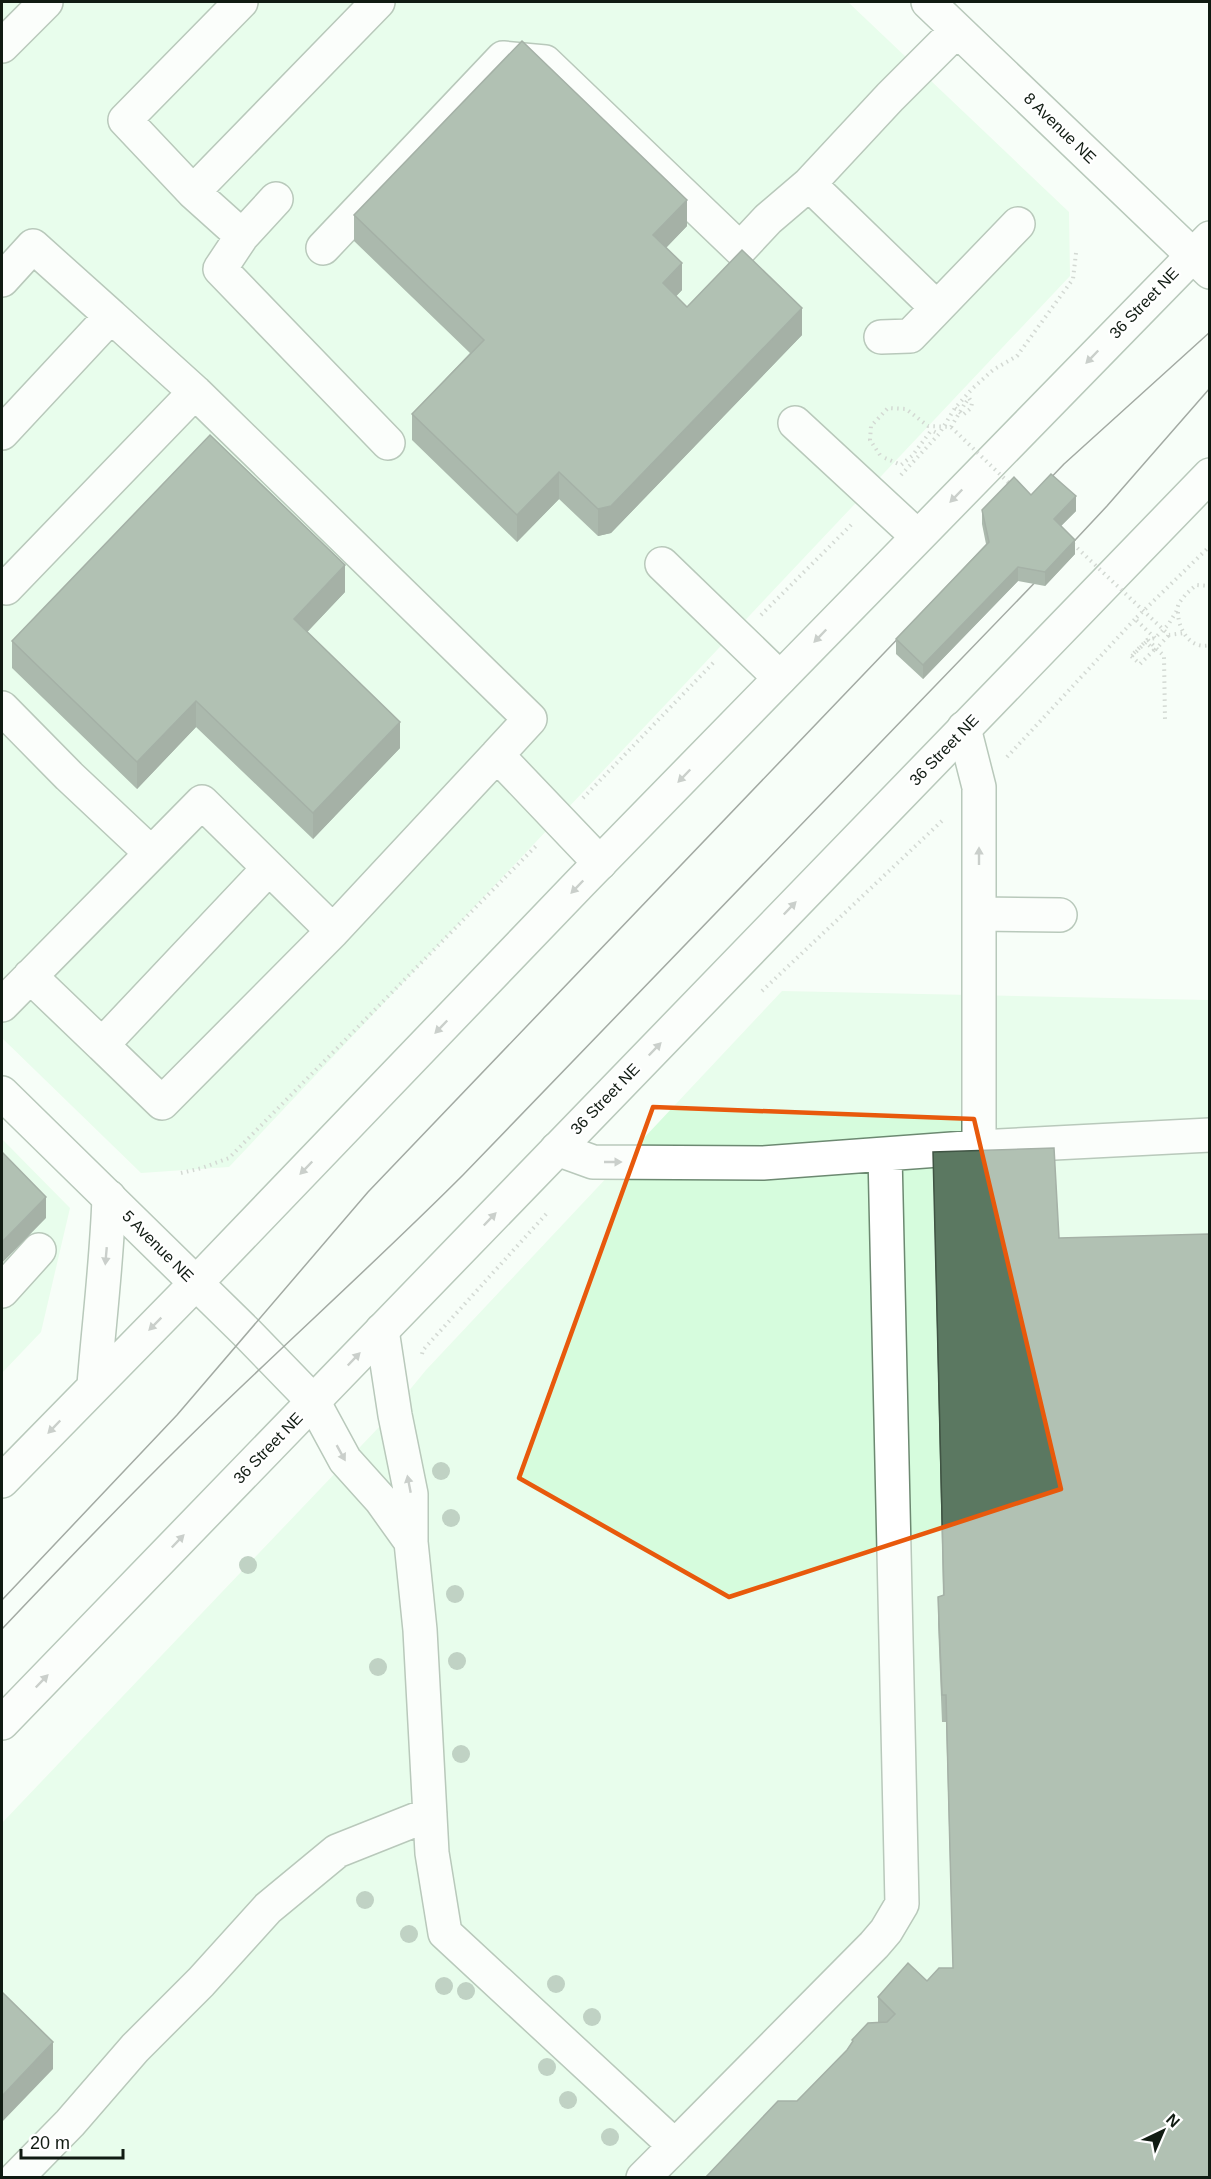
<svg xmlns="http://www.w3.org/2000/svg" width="1211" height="2179" font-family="Arial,sans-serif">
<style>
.built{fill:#d6fcdd}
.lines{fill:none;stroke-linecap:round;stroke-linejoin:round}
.minor-casing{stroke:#6c8971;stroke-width:36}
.major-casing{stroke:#6c8971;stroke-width:36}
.path{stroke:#a6aea7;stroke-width:4;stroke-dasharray:1.5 4.5;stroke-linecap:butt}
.minor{stroke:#fff;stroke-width:33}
.major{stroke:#fff;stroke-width:33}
.tram{stroke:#3c463d;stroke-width:1.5}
.path-bridge{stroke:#a6aea7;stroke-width:4;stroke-dasharray:1.5 4.5;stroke-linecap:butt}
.tree{fill:#7c9d86}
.wall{fill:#4e6753}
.shaded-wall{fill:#405444}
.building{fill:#5b7861;stroke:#405444;stroke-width:1.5}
.oneway{fill:#939894}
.marked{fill:none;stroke:#e8590c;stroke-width:4.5;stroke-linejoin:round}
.labels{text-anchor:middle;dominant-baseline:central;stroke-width:4.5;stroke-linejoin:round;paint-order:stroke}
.street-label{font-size:16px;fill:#101b12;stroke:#fff}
</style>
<rect width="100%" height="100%" fill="#f7fef8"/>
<!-- built -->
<path class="built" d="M2 2H848L1069 212 1070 276 229 1167 141 1173 2 1038Z
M782 991 1209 1000V2177H2V1823L380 1426 426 1370Z
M2 1139 70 1208 41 1332 2 1373Z"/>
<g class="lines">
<!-- minor casing -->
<g class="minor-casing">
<path id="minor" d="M241 2 125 120 193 192 242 236
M928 2 1210 272
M2 46 46 2
M809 184 937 308 1018 224
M193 192 378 2
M276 199 242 236 220 269 388 443
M323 248 503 58 545 62 740 249 768 219 809 184 890 97 957 30
M2 280 33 246 111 316
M881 337 910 336 937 308
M795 423 917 536
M2 433 111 316 195 392 530 719 497 755
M662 564 780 678
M2 584 6 588 195 392
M2 708 69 776 151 853
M964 728 979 787V1147
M979 914 1060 915
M333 931 497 755 600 863
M30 976 102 1045
M2 1005 202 802 333 931 162 1103 102 1045 269 868
M2 1093 247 1333 313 1401 345 1460 381 1500 411 1542
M557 1149 593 1162 763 1163 979 1147 1210 1135
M2 1291 39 1250
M382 1330 395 1415 411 1494V1542L420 1630 432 1853 445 1933 675 2146 643 2178
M675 2146 874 1945 886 1931 902 1904 885 1154
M16 2178 70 2123 135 2048 201 1982 268 1908 337 1851 430 1814"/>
</g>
<!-- major casing -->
<g class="major-casing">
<path id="major" d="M94 1385C99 1323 107 1260 109 1197
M2 1481 196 1283 581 882 1210 238
M2 1723 1210 475"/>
</g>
<!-- path -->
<path class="path" d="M955 408 963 415 971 408 972 403 969 398 964 405
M885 458 901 465 912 456 930 432 933 431 939 434
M901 475 939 434 955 408 972 389 993 370 1017 356 1073 279 1076 253
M1178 612C1178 629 1190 650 1210 645
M761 615 853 523
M1155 638 1135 619 1210 546
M1148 640 1164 656 1165 720
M1154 650 1140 664 1131 656 1147 640 1155 638 1168 625 1176 612 1179 603 1186 594 1196 585 1210 586
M1007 757 1135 619
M583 798 715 661
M762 991 944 819
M181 1173 202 1168 229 1158 538 844
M422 1354 423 1350 548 1212"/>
<!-- minor -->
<use href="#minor" class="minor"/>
<!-- major -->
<use href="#major" class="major"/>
<!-- tram -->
<path class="tram" d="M1042 487 1064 464 1210 332
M1063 553 1107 506 1210 388
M2 1600 177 1415 368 1192 908 628
M2 1629C73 1554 144 1480 219 1408 300 1330 383 1255 463 1175L1045 572"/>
<!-- path-bridge -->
<path class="path-bridge" d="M951 427 964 405
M880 455 870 440 871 426 888 408 906 409 928 426 951 427 1011 485
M1073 544 1169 635 1185 633
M1155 650 1169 635
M1132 656 1146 642 1154 650"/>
</g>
<!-- trees -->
<g class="tree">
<circle cx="441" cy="1471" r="9"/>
<circle cx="451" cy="1518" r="9"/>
<circle cx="248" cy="1565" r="9"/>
<circle cx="455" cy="1594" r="9"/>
<circle cx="457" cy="1661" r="9"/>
<circle cx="378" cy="1667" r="9"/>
<circle cx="461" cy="1754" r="9"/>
<circle cx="365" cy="1900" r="9"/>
<circle cx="409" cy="1934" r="9"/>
<circle cx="556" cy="1984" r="9"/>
<circle cx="444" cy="1986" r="9"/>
<circle cx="466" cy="1991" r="9"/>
<circle cx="592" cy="2017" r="9"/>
<circle cx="547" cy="2067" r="9"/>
<circle cx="568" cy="2100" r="9"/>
<circle cx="610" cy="2137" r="9"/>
</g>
<!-- wall -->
<path class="wall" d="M354 215 687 226 666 248 682 290 676 296 687 307 802 335 611 533 598 536 559 499 517 542 412 440V414L470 353 354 241Z
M1031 495 1076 511 1061 526 1075 554 1045 586 1018 581 923 679 896 654V639L986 544 982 524V510Z
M345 592 307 632 400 748 313 839 196 727 137 789 12 668V641Z
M933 1152 1059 1238 1209 2178 797 2101 847 2050 852 2043V2040L878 2022V1997L927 1981 953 1968 946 1722H942L938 1624V1597L943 1595Z"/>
<!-- shaded-wall -->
<path class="shaded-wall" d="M687 200V226L653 261V235Z
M682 263V290L663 310V283Z
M802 308V335L611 533 598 536V509Z
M559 472V499L517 542V515Z
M1076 496V511L1054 533V519Z
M1075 540V554L1045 586V572Z
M345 565V592L294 646V619Z
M1018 567V581L923 679V665Z
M196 701V727L137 789V762Z
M400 722V748L313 839V813Z
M46 1197V1218L2 1263V1242Z
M53 2042V2069L2 2122V2096Z"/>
<!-- building -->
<path class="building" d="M522 41 687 200 653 235 682 263 663 283 687 307 742 250 802 308 611 506 598 509 559 472 517 515 412 414 484 340 354 215Z
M210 435 345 565 294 619 400 722 313 813 196 701 137 762 12 641Z
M1051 474 1076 496 1054 519 1075 540 1045 572 1018 567 923 665 896 639 989 542 982 510 1014 477 1031 495Z
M1054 1148 1059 1238 1209 1234V2178H705L778 2101H797L847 2050 853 2041 852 2040 868 2023 887 2022 895 2014 878 1997 908 1963 927 1981 939 1968H953L946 1695H942L938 1597 944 1595 933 1152Z
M2 1152 46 1197 2 1242Z
M2 1992 53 2042 2 2096Z"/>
<!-- one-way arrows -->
<defs><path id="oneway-solid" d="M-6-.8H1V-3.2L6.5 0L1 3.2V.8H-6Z" transform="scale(1.5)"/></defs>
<g class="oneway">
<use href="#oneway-solid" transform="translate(1092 357) rotate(134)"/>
<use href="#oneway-solid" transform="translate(956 496) rotate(134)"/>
<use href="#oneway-solid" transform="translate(820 636) rotate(134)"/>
<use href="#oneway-solid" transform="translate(684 776) rotate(134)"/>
<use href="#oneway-solid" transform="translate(979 856) rotate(-90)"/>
<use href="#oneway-solid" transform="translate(577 887) rotate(134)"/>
<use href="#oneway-solid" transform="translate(790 908) rotate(-46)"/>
<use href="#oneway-solid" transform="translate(441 1027) rotate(134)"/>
<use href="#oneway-solid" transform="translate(655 1049) rotate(-46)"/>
<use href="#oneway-solid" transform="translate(613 1162)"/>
<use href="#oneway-solid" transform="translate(306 1168) rotate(134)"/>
<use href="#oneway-solid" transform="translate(490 1219) rotate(-46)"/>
<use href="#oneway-solid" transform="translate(106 1256) rotate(95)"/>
<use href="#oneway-solid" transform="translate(155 1324) rotate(135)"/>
<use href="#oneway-solid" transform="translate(354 1359) rotate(-46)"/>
<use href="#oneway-solid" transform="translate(54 1427) rotate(134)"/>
<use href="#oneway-solid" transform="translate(341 1453) rotate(61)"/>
<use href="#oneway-solid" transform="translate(409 1484) rotate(-101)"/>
<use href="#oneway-solid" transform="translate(178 1541) rotate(-46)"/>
<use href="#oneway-solid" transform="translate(42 1681) rotate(-46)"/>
</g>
<!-- marked area -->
<path d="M0 0H1211V2179H0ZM653 1107 974 1119 1061 1489 729 1597 519 1478Z" fill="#f7fef8" fill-opacity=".55" fill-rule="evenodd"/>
<path class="marked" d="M653 1107 974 1119 1061 1489 729 1597 519 1478Z"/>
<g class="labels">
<!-- street labels -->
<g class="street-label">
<text transform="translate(1060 128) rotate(44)">8 Avenue NE</text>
<text transform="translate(1144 303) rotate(-46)">36 Street NE</text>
<text transform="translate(944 750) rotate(-46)">36 Street NE</text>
<text transform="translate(605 1099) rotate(-46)">36 Street NE</text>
<text transform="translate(158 1246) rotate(45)">5 Avenue NE</text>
<text transform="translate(268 1448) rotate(-46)">36 Street NE</text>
</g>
</g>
<!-- border -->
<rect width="1211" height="2179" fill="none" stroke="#101b12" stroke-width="6"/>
<!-- north arrow -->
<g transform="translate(1163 2131) rotate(44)" stroke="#ffffff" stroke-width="4.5" paint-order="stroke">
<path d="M0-4.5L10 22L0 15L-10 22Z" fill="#101b12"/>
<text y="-9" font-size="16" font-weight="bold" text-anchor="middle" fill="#101b12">N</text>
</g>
<!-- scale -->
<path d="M21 2149v9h102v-9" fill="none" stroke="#101b12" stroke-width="3"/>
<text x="30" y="2149" font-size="18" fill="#101b12" stroke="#ffffff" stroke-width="4.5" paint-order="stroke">20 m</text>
</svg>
